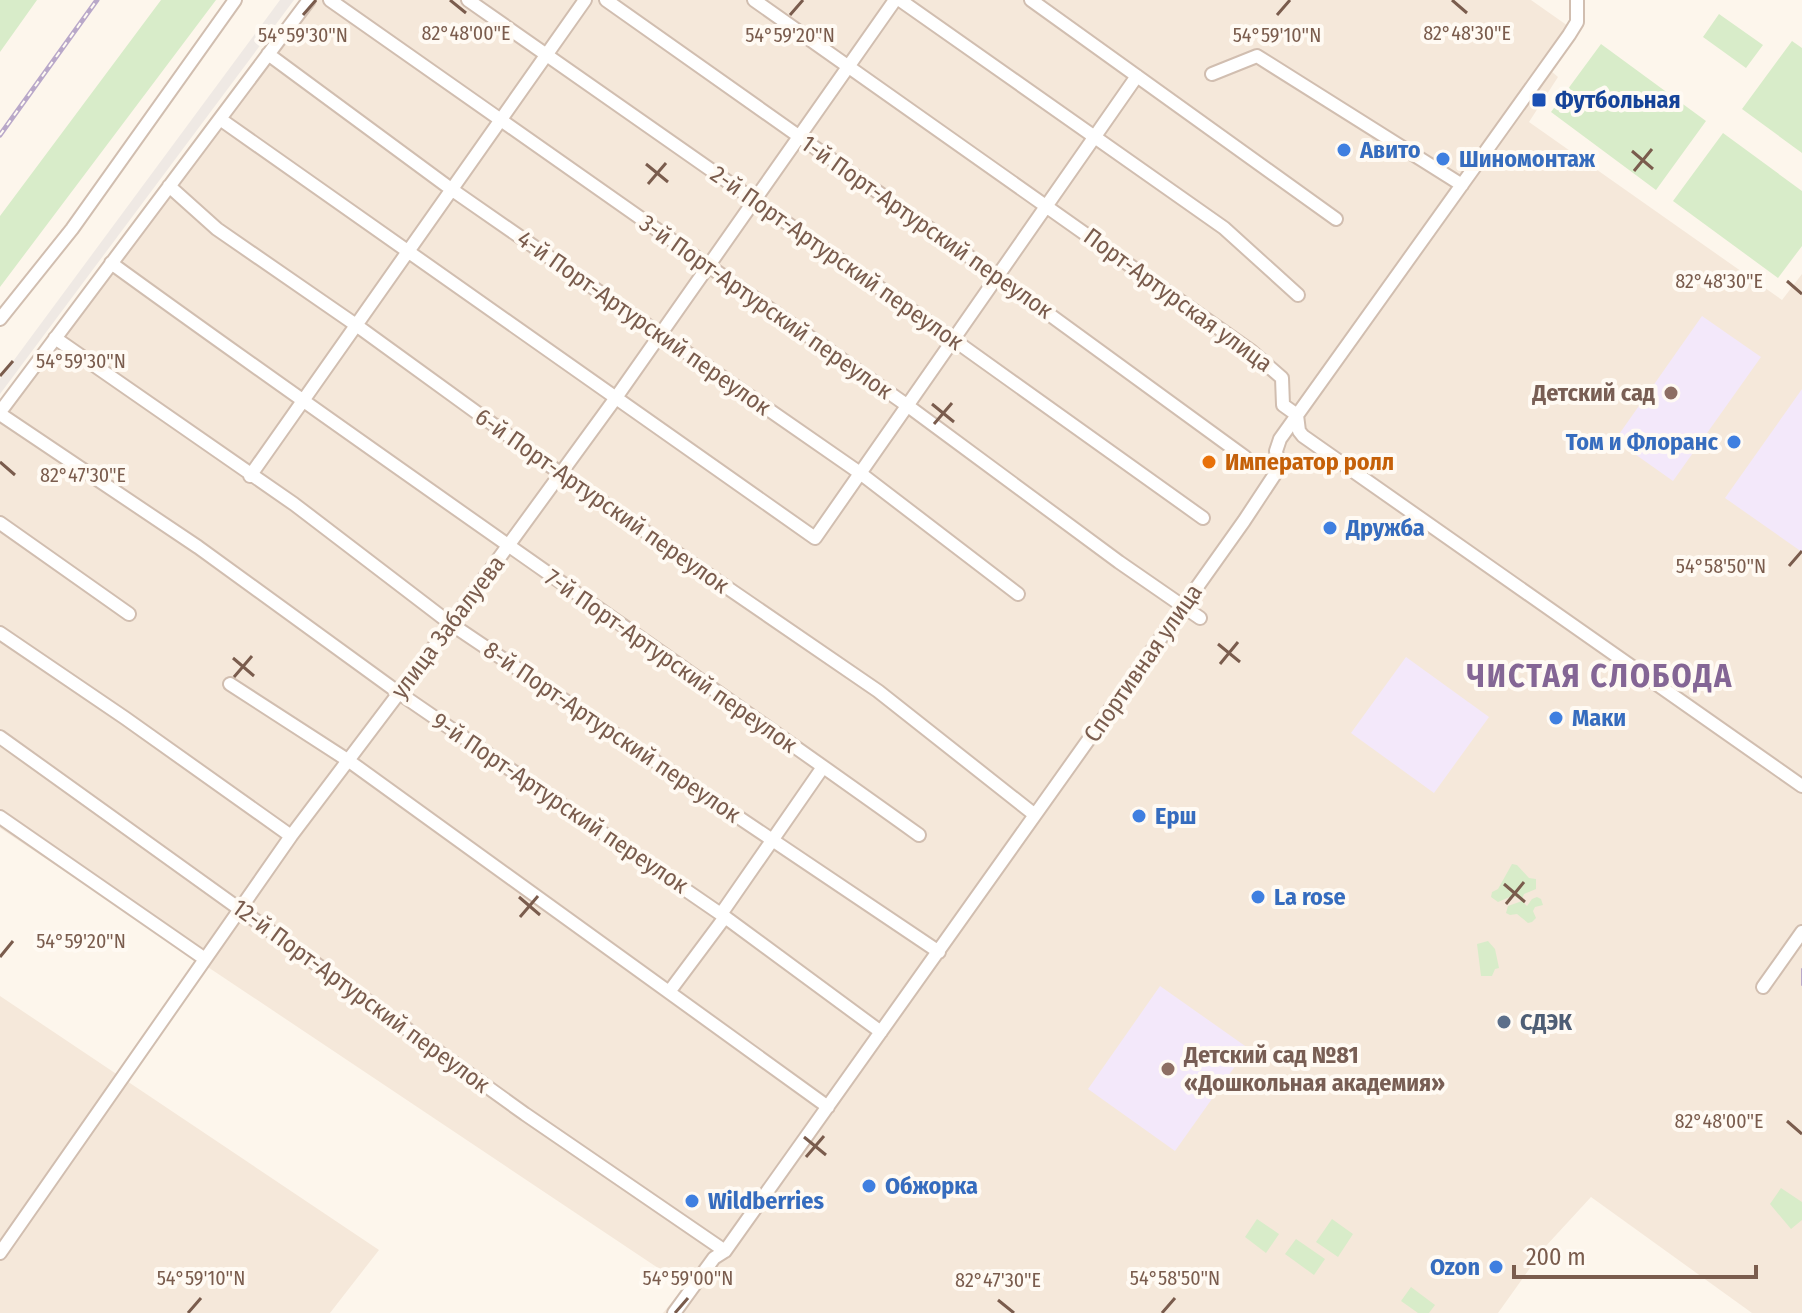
<svg xmlns="http://www.w3.org/2000/svg" width="1802" height="1313" font-family="'Fira Sans Condensed',sans-serif">
<style>
.residential{fill:#f5e8da}
.industrial{fill:#efe9e4}
.education{fill:#f3e8fa}
.green{fill:#d8ecc9}
.lines{fill:none;stroke-linecap:round;stroke-linejoin:round}
.minor-casing{stroke:#d1beb0;stroke-width:16}
.minor{stroke:#fff;stroke-width:12}
.tram{stroke:#b9a8c9;stroke-width:2}
.rail-casing{stroke:#b9a8c9;stroke-width:5}
.rail{stroke:#fffaf3;stroke-width:2;stroke-dasharray:6;stroke-linecap:butt}
.ticks{fill:none;stroke:#7a5c4d;stroke-width:3}
.transit-dot{fill:#1a4fb4;stroke:#fffaf3;stroke-width:3}
.shop-dot{fill:#3f7fe0;stroke:#fffaf3;stroke-width:3}
.education-dot{fill:#8d6e63;stroke:#fffaf3;stroke-width:3}
.food-dot{fill:#e8710a;stroke:#fffaf3;stroke-width:3}
.service-dot{fill:#5c6f8a;stroke:#fffaf3;stroke-width:3}
.labels{text-anchor:middle;dominant-baseline:central;stroke-width:8;stroke-linejoin:round;paint-order:stroke}
.transit-label{font-size:24px;font-weight:bold;fill:#164399;stroke:#fffaf3;text-anchor:start}
.shop-label{font-size:24px;font-weight:bold;fill:#366cbe;stroke:#fffaf3;text-anchor:start}
.street-label{font-size:24px;fill:#7a5c4d;stroke:#fffaf3}
.education-label{font-size:24px;font-weight:bold;fill:#785e54;stroke:#fffaf3;text-anchor:end}
.food-label{font-size:24px;font-weight:bold;fill:#c56008;stroke:#fffaf3;text-anchor:start}
.service-label{font-size:24px;font-weight:bold;fill:#4e5e75;stroke:#fffaf3;text-anchor:start}
.district-label{font-size:32px;font-weight:bold;letter-spacing:2px;fill:#846695;stroke:#fffaf3}
.ticks-label{font-size:20px;text-anchor:middle;fill:#7a5c4d;stroke:#fffaf3;stroke-width:8;stroke-linejoin:round;paint-order:stroke}
</style>
<rect width="100%" height="100%" fill="#fdf6ec"/>
<!-- residential -->
<path class="residential" d="M305 0H1531L1578 33 1551 71 1558 77 1529 122 1782 300 1802 274V1313H1752L1591 1197 1545 1247 1498 1313H663L685 1286 0 828V417L50 335Z
M0 996 379 1250 330 1313H0Z"/>
<!-- industrial -->
<path class="industrial" d="M280 0H294L0 394V379Z"/>
<!-- education -->
<path class="education" d="M1702 316 1761 357 1673 481 1615 440Z
M1802 389V552L1725 498Z
M1406 657 1489 717 1434 793 1351 733Z
M1160 986 1248 1048 1175 1151 1088 1089Z"/>
<!-- green -->
<path class="green" d="M0 0H37L0 52Z
M161 0H216L0 287V216Z
M1719 14 1763 45 1746 68 1703 37Z
M1792 41 1802 48V153L1742 109Z
M1601 44 1706 121 1656 190 1551 112Z
M1723 133 1802 191V246L1778 278 1673 201Z
M1512 864 1517 865 1529 878 1536 879V889L1524 894 1522 899 1512 896 1498 902 1491 897 1492 892 1498 889Z
M1537 897 1541 899 1543 905 1535 907 1533 911 1536 918 1532 922 1528 923 1517 914 1510 915 1506 913 1508 906 1522 901 1527 906 1532 899Z
M1488 941 1495 949 1499 968 1495 969 1492 976H1481L1477 944Z
M1781 1188 1802 1202V1220L1791 1229 1770 1204Z
M1257 1219 1279 1234 1266 1253 1245 1237Z
M1332 1219 1353 1234 1338 1257 1316 1242Z
M1296 1239 1325 1259 1314 1275 1285 1254Z
M1411 1287 1435 1305 1429 1313H1418L1401 1301Z"/>
<g class="lines">
<!-- minor casing -->
<g class="minor-casing">
<path id="minor" d="M330 0 908 406 1119 562 1200 618
M468 0 954 340 1203 518
M606 0 998 277 1245 457
M754 0 1251 351 1282 378 1283 405 1297 415 1299 431 1303 436 1802 786
M900 0 1224 228 1298 295
M1031 0 1336 219
M268 54 451 189 860 473 1018 594
M1212 74 1257 56 1462 185
M220 119 815 538 1137 76
M169 186 217 229 356 325 560 473 878 691 1035 815
M111 263C378 457 651 643 919 835
M0 319 72 229 235 0
M55 338 294 504 451 624 939 952
M0 412 309 0
M0 414 198 547 399 693 725 917 881 1032
M250 476 585 0
M0 523 129 614
M0 633 125 718 291 836
M230 684 349 761 828 1107
M0 737 525 1114 725 1251
M0 817 205 959
M721 914 823 767
M1763 987 1802 932
M669 992 725 917
M0 1253 291 836 451 624 615 399 895 0
M674 1313 714 1258 725 1251 1244 521 1279 468 1276 451 1280 439 1569 35 1577 22V0"/>
</g>
<!-- minor -->
<use href="#minor" class="minor"/>
<!-- tram -->
<path class="tram" d="M1802 969V985"/>
<!-- rail casing -->
<g class="rail-casing">
<path id="rail" d="M0 135 97 0"/>
</g>
<!-- rail -->
<use href="#rail" class="rail"/>
</g>
<!-- ticks -->
<path class="ticks" d="M450 0 466 13M1452 0 1467 13M303 15 316 0M790 15 803 0M1277 15 1290 0M1632 151 1653 169M646 164 668 182M1634 171 1652 149M648 184 666 163M1787 281 1802 294M0 376 13 361M932 404 954 422M934 424 952 403M0 462 15 475M1789 566 1802 551M1218 644 1240 662M233 658 254 676M1220 664 1238 642M234 677 252 656M1504 884 1525 902M519 897 540 915M1506 904 1524 882M520 917 538 896M0 957 13 941M1787 1121 1802 1134M804 1137 826 1155M806 1157 824 1136M998 1300 1014 1313M188 1313 201 1298M675 1313 688 1298M1162 1313 1175 1298"/>
<!-- markers -->
<rect class="transit-dot" x="1531" y="92" width="16" height="16" rx="4"/>
<g class="shop-dot">
<circle cx="1344" cy="150" r="8"/>
<circle cx="1443" cy="159" r="8"/>
<circle cx="1734" cy="442" r="8"/>
<circle cx="1330" cy="528" r="8"/>
<circle cx="1556" cy="718" r="8"/>
<circle cx="1139" cy="816" r="8"/>
<circle cx="1258" cy="897" r="8"/>
<circle cx="869" cy="1186" r="8"/>
<circle cx="692" cy="1201" r="8"/>
<circle cx="1496" cy="1267" r="8"/>
</g>
<g class="education-dot">
<circle cx="1671" cy="393" r="8"/>
<circle cx="1168" cy="1069" r="8"/>
</g>
<circle class="food-dot" cx="1209" cy="462" r="8"/>
<circle class="service-dot" cx="1504" cy="1022" r="8"/>
<g class="labels">
<!-- transit labels -->
<g class="transit-label">
<text x="1555" y="100">Футбольная</text>
</g>
<!-- shop labels -->
<g class="shop-label">
<text x="1360" y="150">Авито</text>
<text x="1459" y="159">Шиномонтаж</text>
<text x="1718" y="442" text-anchor="end">Том и Флоранс</text>
<text x="1346" y="528">Дружба</text>
<text x="1572" y="718">Маки</text>
<text x="1155" y="816">Ерш</text>
<text x="1274" y="897">La rose</text>
<text x="885" y="1186">Обжорка</text>
<text x="708" y="1201">Wildberries</text>
<text x="1480" y="1267" text-anchor="end">Ozon</text>
</g>
<!-- street labels -->
<g class="street-label">
<text transform="translate(927 227) rotate(35)">1-й Порт-Артурский переулок</text>
<text transform="translate(837 258) rotate(35)">2-й Порт-Артурский переулок</text>
<text transform="translate(1178 300) rotate(36)">Порт-Артурская улица</text>
<text transform="translate(766 307) rotate(35)">3-й Порт-Артурский переулок</text>
<text transform="translate(644 323) rotate(35)">4-й Порт-Артурский переулок</text>
<text transform="translate(602 501) rotate(35)">6-й Порт-Артурский переулок</text>
<text transform="translate(448 627) rotate(-53)">улица Забалуева</text>
<text transform="translate(671 661) rotate(35)">7-й Порт-Артурский переулок</text>
<text transform="translate(1143 663) rotate(-55)">Спортивная улица</text>
<text transform="translate(612 732) rotate(34)">8-й Порт-Артурский переулок</text>
<text transform="translate(560 803) rotate(34)">9-й Порт-Артурский переулок</text>
<text transform="translate(361 996) rotate(36)">12-й Порт-Артурский переулок</text>
</g>
<!-- education labels -->
<g class="education-label">
<text x="1655" y="393">Детский сад</text>
<text x="1184" y="1055" text-anchor="start">Детский сад №81<tspan x="1184" dy="28">«Дошкольная академия»</tspan></text>
</g>
<!-- food labels -->
<g class="food-label">
<text x="1225" y="462">Император ролл</text>
</g>
<!-- service labels -->
<g class="service-label">
<text x="1520" y="1022">СДЭК</text>
</g>
<!-- district labels -->
<g class="district-label">
<text x="1600" y="676">ЧИСТАЯ СЛОБОДА</text>
</g>
</g>
<g class="ticks-label">
<text x="466" y="40">82°48'00"E</text>
<text x="1467" y="40">82°48'30"E</text>
<text x="303" y="42">54°59'30"N</text>
<text x="790" y="42">54°59'20"N</text>
<text x="1277" y="42">54°59'10"N</text>
<text x="1719" y="288">82°48'30"E</text>
<text x="81" y="368">54°59'30"N</text>
<text x="83" y="482">82°47'30"E</text>
<text x="1721" y="573">54°58'50"N</text>
<text x="81" y="948">54°59'20"N</text>
<text x="1719" y="1128">82°48'00"E</text>
<text x="201" y="1285">54°59'10"N</text>
<text x="688" y="1285">54°59'00"N</text>
<text x="1175" y="1285">54°58'50"N</text>
<text x="998" y="1287">82°47'30"E</text>
</g>
<!-- scale -->
<path d="M1514 1265v12h242v-12" fill="none" stroke="#7a5c4d" stroke-width="4"/>
<text x="1526" y="1265" font-size="24" fill="#7a5c4d" stroke="#fffaf3" stroke-width="6" paint-order="stroke">200 m</text>
</svg>
